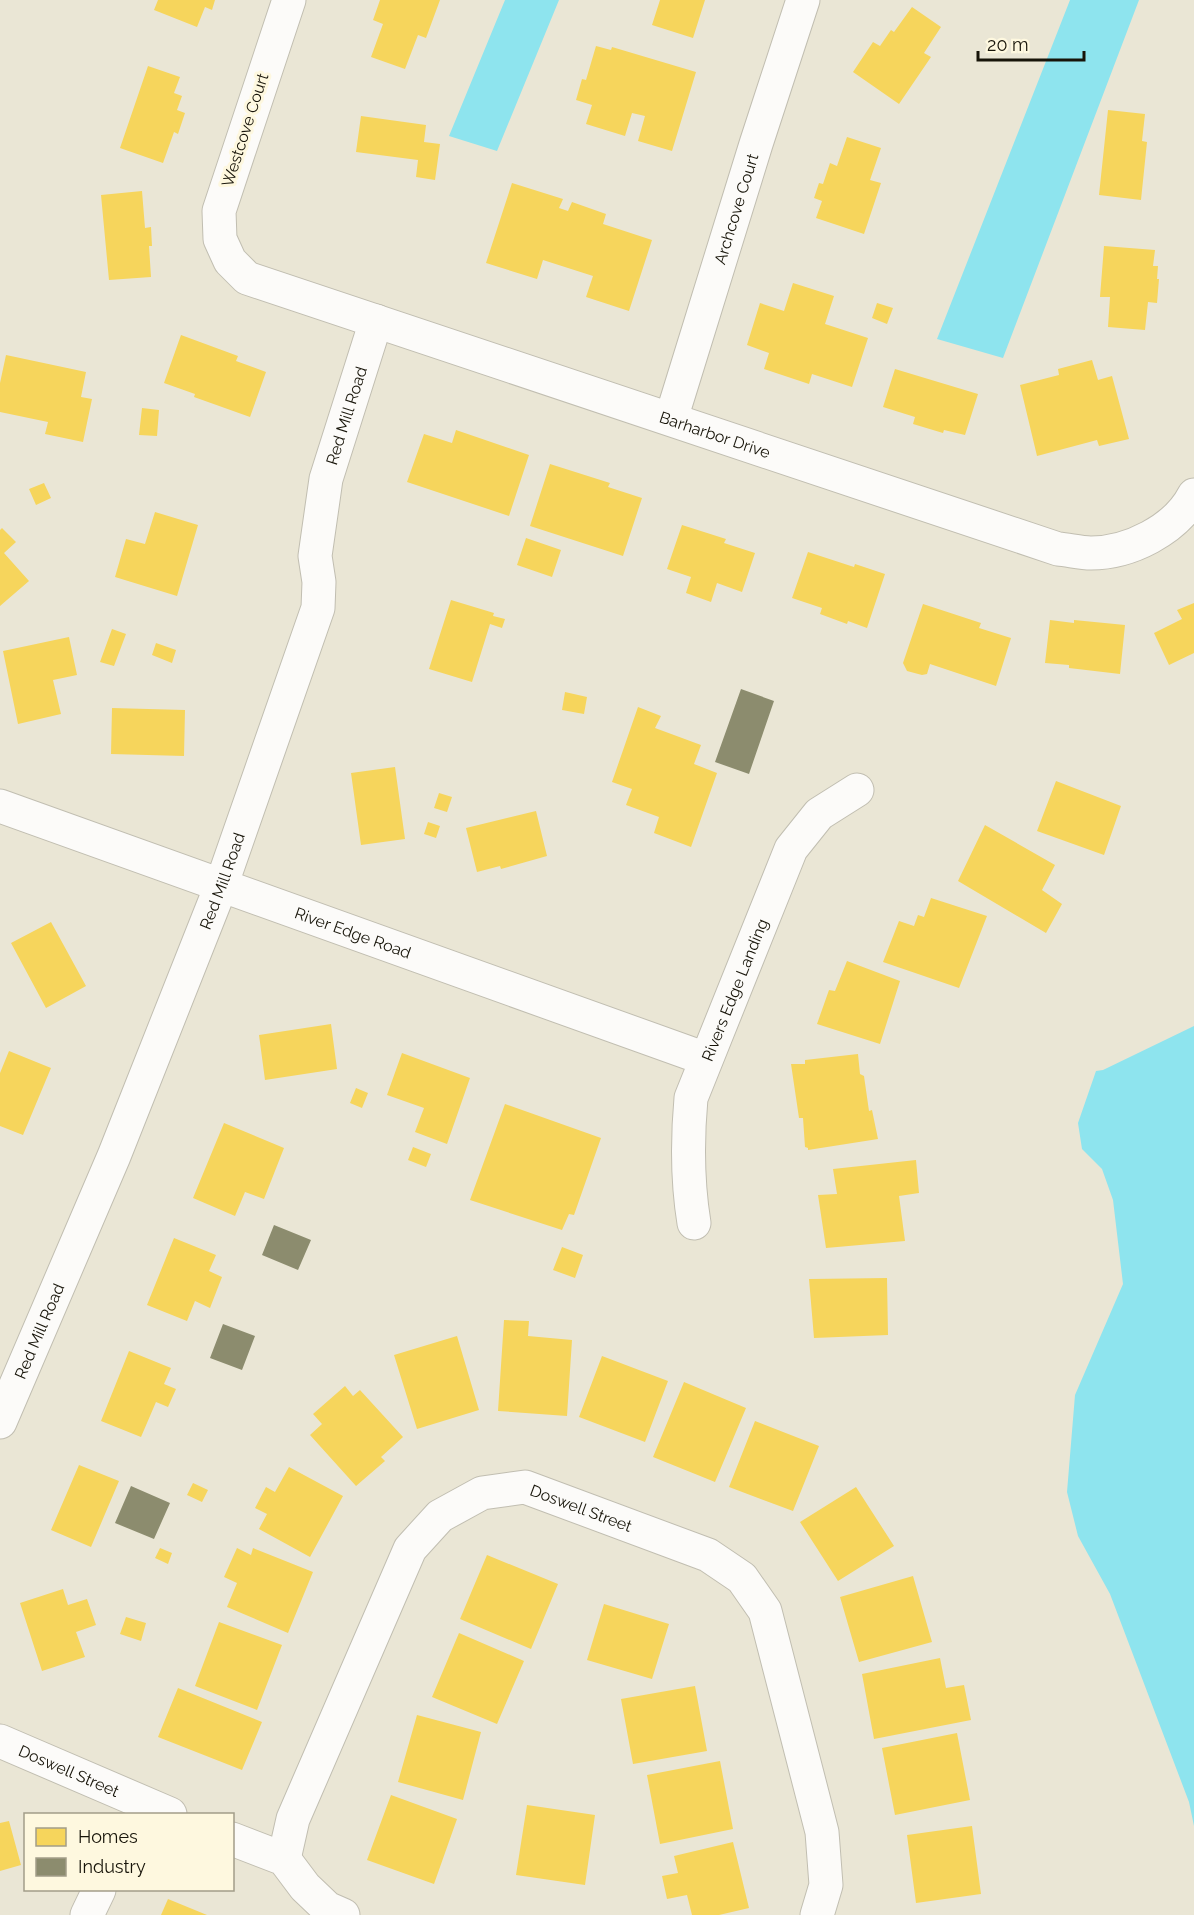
<svg xmlns="http://www.w3.org/2000/svg" width="1194" height="1915" font-family="Raleway,sans-serif">
<style>
.water{fill:#8ee4ee}
.homes{fill:#f6d55c}
.industry{fill:#8c8c6e}
.lines{fill:none;stroke-linecap:round;stroke-linejoin:round}
.street-casing{stroke:#c1beb1;stroke-width:35}
.street{stroke:#fcfbf9;stroke-width:33}
.labels{text-anchor:middle;dominant-baseline:central;stroke-width:6;stroke-linejoin:round;paint-order:stroke}
.street-label{font-size:16px;fill:#171409;stroke:#fef8df}
</style>
<rect width="100%" height="100%" fill="#eae6d5"/>
<!-- water -->
<path class="water" d="M505 0H559L497 151 449 136Z
M1070 0H1139L1003 358 937 339Z
M1194 1026V1826L1189 1802 1110 1594 1078 1536 1067 1492 1075 1395 1123 1284 1113 1200 1102 1169 1082 1149 1078 1123 1096 1071 1103 1070Z"/>
<!-- homes -->
<path class="homes" d="M158 0H215L212 10 205 7 197 27 154 10Z
M380 0H440L426 38 418 35 405 69 371 57 383 24 373 20Z
M660 0H705L693 38 652 25Z
M912 7 941 27 924 53 931 57 899 104 853 72 873 42 880 46 891 30 894 32Z
M596 46 611 50 612 47 696 72 672 151 638 141 645 116 632 113 625 136 586 124 592 105 576 100 582 79 586 80Z
M148 66 180 77 174 93 182 96 177 110 185 113 178 134 174 132 163 163 120 148Z
M1108 110 1145 114 1142 141 1147 142 1141 200 1099 195Z
M361 116 426 125 424 142 440 144 435 180 416 177 418 160 356 152Z
M847 137 881 148 870 180 881 183 864 234 816 218 822 201 814 198 819 183 823 184 830 163 837 166Z
M512 183 563 199 559 208 568 211 572 202 606 214 603 224 652 240 629 311 586 297 593 276 543 260 537 279 486 263Z
M142 191 145 228 151 227 152 246H149L151 277 109 280 101 195Z
M1104 246 1155 250 1153 266H1158L1157 279H1159L1157 303 1148 302 1145 330 1108 327 1110 297H1100Z
M793 283 834 296 825 324 868 338 852 387 812 374 809 384 764 369 769 353 747 345 760 303 784 311Z
M877 303 893 308 887 324 872 318Z
M181 335 238 356 236 361 266 372 250 417 194 397 195 394 164 383Z
M6 355 86 372 81 397 92 399 83 442 45 434 48 422 0 412V383Z
M1092 360 1098 380 1112 376 1129 439 1099 446 1097 440 1037 456 1020 385 1059 375 1058 369Z
M895 369 978 394 965 435 944 430 943 433 913 424 915 417 883 407Z
M142 408 159 410 157 436 139 435Z
M456 430 529 455 509 516 407 482 424 434 452 443Z
M550 464 610 483 608 487 642 498 623 556 530 526Z
M44 483 51 498 36 505 29 489Z
M155 512 198 525 177 596 115 577 126 539 145 544Z
M682 525 726 539 724 543 755 553 742 592 717 583 711 602 686 593 691 577 667 569Z
M2 528 16 542 4 553 29 581 0 606V530Z
M526 538 561 550 552 577 517 565Z
M808 552 854 567 855 564 885 574 867 628 848 621 847 624 820 614 822 608 792 598Z
M451 600 494 613 493 616 505 619 502 628 490 624 472 682 429 669Z
M1194 603V653L1169 665 1154 633 1182 619 1177 610Z
M923 604 981 623 979 628 1011 638 996 686 930 664 927 674 922 675 907 671 903 663Z
M1050 620 1074 623V620L1125 625 1120 674 1069 668V665L1045 663Z
M112 629 126 634 114 666 100 662Z
M69 637 77 675 53 680 61 714 18 724 3 651Z
M156 643 176 650 172 663 152 655Z
M565 692 587 697 584 714 562 710Z
M638 707 661 716 655 728 701 745 694 764 717 773 691 847 654 833 659 817 626 805 632 789 612 782Z
M112 708 185 710 184 756 111 754Z
M395 767 405 839 361 845 351 773Z
M1056 781 1121 806 1104 855 1037 831Z
M439 793 452 797 447 812 434 808Z
M536 811 547 856 501 869 500 866 477 872 466 828Z
M428 822 440 826 436 838 424 834Z
M985 825 1055 865 1042 890 1062 904 1046 933 958 881Z
M931 898 987 916 959 988 883 962 899 921 914 926 918 915 924 917Z
M51 922 86 986 46 1008 11 943Z
M847 961 900 981 880 1044 817 1024 829 990 835 991Z
M331 1024 337 1069 265 1080 259 1035Z
M9 1051 51 1068 23 1135 0 1126V1073Z
M402 1053 470 1078 447 1144 415 1132 424 1108 387 1095Z
M858 1054 860 1074 864 1076 869 1111 872 1110 878 1139 808 1150V1148L805 1147 803 1118H799L791 1064H805V1060Z
M356 1088 368 1093 362 1108 350 1103Z
M505 1104 601 1138 574 1215 569 1214 562 1230 470 1200Z
M224 1123 284 1148 264 1199 245 1192 235 1216 193 1198Z
M413 1147 431 1154 426 1167 408 1160Z
M916 1160 919 1193 899 1196 905 1241 826 1248 818 1195 837 1194 833 1169Z
M174 1238 216 1255 209 1271 222 1277 210 1308 195 1301 187 1321 147 1305Z
M562 1247 583 1255 575 1278 553 1270Z
M887 1278 888 1335 814 1338 809 1279Z
M504 1320 529 1321 528 1336 572 1340 567 1416 498 1411Z
M457 1336 479 1410 417 1429 394 1355Z
M129 1351 171 1368 164 1384 176 1389 168 1407 156 1402 141 1437 101 1421Z
M602 1356 668 1381 645 1442 579 1417Z
M684 1382 746 1408 715 1482 653 1457Z
M345 1386 353 1396 360 1390 403 1437 381 1457 385 1461 356 1486 310 1435 322 1424 313 1414Z
M755 1421 819 1446 793 1511 729 1487Z
M79 1465 119 1481 91 1547 51 1530Z
M289 1467 343 1496 310 1557 259 1529 267 1514 255 1508 266 1487 275 1492Z
M193 1483 208 1490 202 1502 187 1495Z
M856 1487 894 1546 838 1581 800 1522Z
M160 1548 172 1553 168 1564 155 1558Z
M237 1548 251 1555 253 1548 313 1572 288 1633 227 1607 237 1583 224 1577Z
M487 1555 558 1584 531 1649 460 1619Z
M913 1576 932 1642 859 1662 840 1597Z
M63 1589 68 1605 87 1599 96 1625 76 1632 85 1657 42 1671 20 1603Z
M604 1604 669 1624 652 1679 587 1660Z
M126 1617 146 1623 141 1641 120 1634Z
M219 1622 282 1645 257 1710 195 1686Z
M459 1633 524 1661 497 1724 432 1697Z
M940 1658 946 1688 964 1685 971 1720 874 1739 862 1674Z
M695 1686 707 1751 633 1764 621 1699Z
M178 1688 262 1722 242 1770 158 1737Z
M417 1715 481 1732 463 1800 398 1782Z
M957 1733 970 1800 895 1815 882 1748Z
M720 1761 733 1829 660 1844 647 1775Z
M391 1795 457 1819 434 1884 367 1860Z
M527 1805 595 1815 585 1885 516 1875Z
M9 1821 21 1865 0 1871V1823Z
M972 1826 981 1894 916 1903 907 1835Z
M733 1842 749 1908 719 1915H692L687 1895 667 1899 662 1876 678 1873 674 1856Z
M168 1899 207 1915H161Z"/>
<!-- industry -->
<path class="industry" d="M741 689 774 701 749 774 715 762Z
M274 1225 311 1240 298 1270 262 1255Z
M223 1324 255 1336 242 1370 210 1358Z
M131 1486 170 1503 154 1539 115 1523Z"/>
<g class="lines">
<!-- street casing -->
<g class="street-casing">
<g id="street">
<path id="s1" d="M289 0 219 211 220 239 230 261 247 278 1058 549C1069 550 1081 553 1091 553 1129 553 1176 530 1194 495"/>
<path id="s2" d="M671 419 756 144 803 0"/>
<path id="s3" d="M0 806 706 1059"/>
<path id="s4" d="M694 1223C687 1180 687 1142 691 1098L791 849 819 814 857 790"/>
<path id="s5" d="M0 1422 114 1156 221 886 318 608 319 582 315 556 326 479 376 321"/>
<path id="s6" d="M0 1741 170 1814"/>
<path d="M232 1839 284 1859 305 1887 327 1908 343 1915"/>
<path id="s7" d="M284 1859 293 1819 410 1549 440 1516 482 1493 525 1487 708 1555 742 1578 765 1611 822 1832 826 1885 817 1915"/>
<path d="M87 1915 99 1890"/>
</g>
</g>
<!-- street -->
<use href="#street" class="street"/>
</g>
<g class="labels">
<!-- street labels -->
<g class="street-label">
<text transform="translate(245 130) rotate(-72)">Westcove Court</text>
<text stroke="none"><textPath href="#s2" startOffset="220">Archcove Court</textPath></text>
<text stroke="none"><textPath href="#s5" startOffset="1071">Red Mill Road</textPath></text>
<text stroke="none"><textPath href="#s1" startOffset="792">Barharbor Drive</textPath></text>
<text stroke="none"><textPath href="#s5" startOffset="585">Red Mill Road</textPath></text>
<text stroke="none"><textPath href="#s3" startOffset="375">River Edge Road</textPath></text>
<text stroke="none"><textPath href="#s4" startOffset="242">Rivers Edge Landing</textPath></text>
<text stroke="none"><textPath href="#s5" startOffset="99">Red Mill Road</textPath></text>
<text stroke="none"><textPath href="#s7" startOffset="531">Doswell Street</textPath></text>
<text stroke="none"><textPath href="#s6" startOffset="75">Doswell Street</textPath></text>
</g>
</g>
<!-- legend -->
<rect x="24" y="1813" width="210" height="78" fill="#fef8df" stroke="#a29d89" stroke-width="1.5"/>
<rect x="36" y="1828" width="30" height="18" fill="#f6d55c" stroke="#a29d89" stroke-width="1.5"/>
<text x="78" y="1843" font-size="18" fill="#171409">Homes</text>
<rect x="36" y="1858" width="30" height="18" fill="#8c8c6e" stroke="#a29d89" stroke-width="1.5"/>
<text x="78" y="1873" font-size="18" fill="#171409">Industry</text>
<!-- scale -->
<path d="M978 51v9h106v-9" fill="none" stroke="#171409" stroke-width="3"/>
<text x="987" y="51" font-size="18" fill="#171409" stroke="#fef8df" stroke-width="4.5" paint-order="stroke">20 m</text>
</svg>
